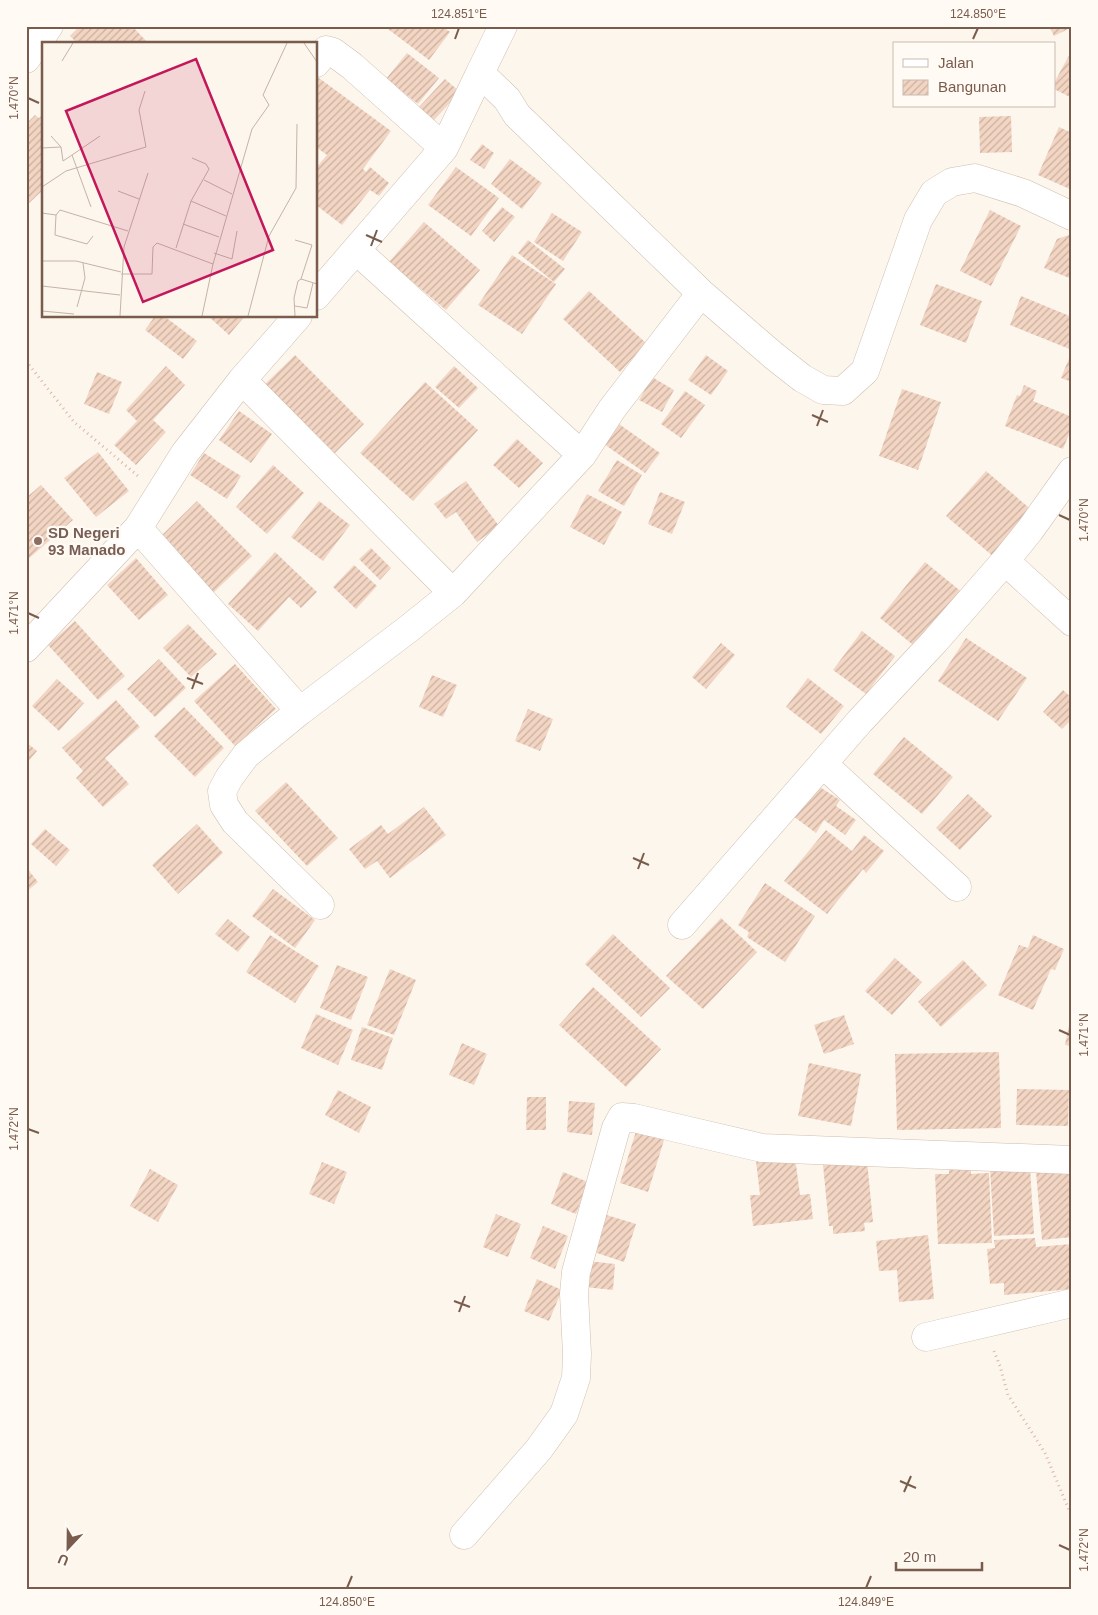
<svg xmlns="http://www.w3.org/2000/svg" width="1098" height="1615" font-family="Helvetica,sans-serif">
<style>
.building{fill:url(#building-hatch)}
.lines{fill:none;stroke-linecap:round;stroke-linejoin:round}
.minor-casing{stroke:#d1beb0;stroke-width:29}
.path{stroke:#d9b8a5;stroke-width:3;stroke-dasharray:1 4;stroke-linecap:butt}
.minor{stroke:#fff;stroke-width:28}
.ticks{fill:none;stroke:#7a5c4d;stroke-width:2}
.education-dot{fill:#8d6e63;stroke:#fffaf3;stroke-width:2}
.labels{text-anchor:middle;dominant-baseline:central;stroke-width:4.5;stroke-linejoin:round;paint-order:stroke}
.education-label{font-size:15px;font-weight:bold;fill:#785e54;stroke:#fffaf3;text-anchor:start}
.inset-road{fill:none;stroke:#c5b3a7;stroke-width:1}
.view{fill:#c2185b;fill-opacity:0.15;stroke:#c2185b;stroke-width:2.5}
.inset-edge{fill:none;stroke:#7a5c4d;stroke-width:2.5}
.neatline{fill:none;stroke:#7a5c4d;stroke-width:2}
.ticks-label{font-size:12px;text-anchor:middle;fill:#7a5c4d}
</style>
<defs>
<pattern id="building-hatch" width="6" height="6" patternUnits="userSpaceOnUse" patternTransform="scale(1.25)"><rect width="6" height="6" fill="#f3d5c3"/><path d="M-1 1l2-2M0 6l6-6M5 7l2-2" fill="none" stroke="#cab0a1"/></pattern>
</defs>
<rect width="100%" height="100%" fill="#fdf6ec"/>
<!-- building -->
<path class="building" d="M80 26H132L149 44H78L70 36Z
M384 26H442L450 32 429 60Z
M1049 26H1072V27L1054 36Z
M1072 50V98L1054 89V83Z
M407 53 439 78 418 104 386 79Z
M319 78 391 131 363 169 366 172 370 167 389 183 379 196 370 190 342 225 316 205V168L327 155 316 147V81Z
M445 79 460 92 433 121 418 108Z
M44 114V189L26 206V124L35 115 39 118Z
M1011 116 1012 152 980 153 979 117Z
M1059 127 1072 133V190L1038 175Z
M482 144 494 153 484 169 470 160Z
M510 159 542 183 522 209 491 184Z
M456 167 499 198 471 236 428 205Z
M502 207 515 217 494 242 482 231Z
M990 210 1021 226 991 286 960 271Z
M552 213 582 232 563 261 534 242Z
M424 222 480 270 446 310 389 262Z
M1072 234V279L1044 268 1057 239Z
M528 240 565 269 554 282 518 253Z
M512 255 556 284 522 334 478 305Z
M936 284 982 301 966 343 920 325Z
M589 291 646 343 620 372 563 319Z
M1021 296 1072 317V350L1010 325Z
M155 316H164L197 341 183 359 145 330Z
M208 316H245L229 335Z
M1072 351V382L1061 378Z
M295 355 364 424 331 457 262 387Z
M706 355 728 371 711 395 688 380Z
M166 366 185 385 153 420 166 432 136 465 114 445 137 421 126 410Z
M454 366 478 388 459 408 435 387Z
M97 372 122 382 109 414 84 404Z
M652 377 674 390 662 412 639 400Z
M425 382 478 430 413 501 360 453Z
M1024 385 1037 391 1033 401 1072 417V427L1063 449 1005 426 1017 395 1020 396Z
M902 389 941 402 918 470 879 456Z
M685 391 705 405 681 438 661 424Z
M239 411 272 434 251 463 219 440Z
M619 424 660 453 645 473 604 444Z
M517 439 543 463 519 488 493 465Z
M98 452 129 491 96 517 64 478Z
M204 453 241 476 227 499 190 475Z
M617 460 642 475 624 506 598 491Z
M273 465 304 493 267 534 236 507Z
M986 471 1034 512 995 558 946 516Z
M466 481 499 526 477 542 456 512 446 519 434 504Z
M41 485 73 520 26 561V498Z
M660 492 685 502 672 534 648 524Z
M587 494 622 512 604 545 570 527Z
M197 501 252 556 213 593 159 538Z
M319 501 350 525 323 561 291 537Z
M371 548 391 568 380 580 359 559Z
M275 552 317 592 301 608 289 597 258 631 228 604Z
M136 558 168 595 139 620 107 585Z
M925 562 963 593 918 649 880 618Z
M354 565 377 586 356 609 333 587Z
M75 621 125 676 98 700 48 645Z
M188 624 217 654 191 677 163 648Z
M862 631 895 656 866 694 833 670Z
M966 638 1027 678 998 721 938 681Z
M721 643 735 655 706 689 692 677Z
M159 659 186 688 155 717 127 689Z
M235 664 276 709 235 746 194 701Z
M432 675 457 685 443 717 419 707Z
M808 678 844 706 821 734 786 707Z
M57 679 84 703 59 731 32 706Z
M1063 690 1072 698V719L1062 729 1043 712Z
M116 700 140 727 105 758 129 784 103 807 76 778 83 771 62 748Z
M184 707 224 748 195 777 154 736Z
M528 709 553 719 540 751 515 741Z
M904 737 953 777 922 814 873 774Z
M26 742 37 751 26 764Z
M286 782 338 838 307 866 255 811Z
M815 784 840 800 836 806 856 820 845 835 824 820 816 833 793 816Z
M968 794 992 816 960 850 936 828Z
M424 807 446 835 390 878 377 861 365 869 349 849 381 825 388 834Z
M197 824 223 853 178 894 152 865Z
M45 829 70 850 56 866 31 844Z
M826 830 852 851 864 835 884 851 866 873 863 869 827 914 784 881Z
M26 867 38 882 26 892Z
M765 883 815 916 785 962 747 937 749 932 738 925Z
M273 889 315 920 295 948 252 916Z
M721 918 757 952 703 1009 666 976Z
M228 919 250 937 238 952 215 934Z
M613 934 670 988 641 1017 585 964Z
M270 935 319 966 295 1003 246 972Z
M1033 935 1064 949 1055 970 1051 969 1033 1010 998 995 1019 945 1028 948Z
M895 958 922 982 892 1015 865 991Z
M963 960 987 985 941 1027 918 1002Z
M337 965 368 977 351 1020 320 1008Z
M390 969 416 980 394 1035 367 1025Z
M593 987 661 1049 626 1087 559 1025Z
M316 1014 353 1030 338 1065 301 1048Z
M844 1015 854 1044 824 1054 814 1025Z
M1071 1015H1072V1046L1065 1045Z
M362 1027 393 1038 382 1070 351 1060Z
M462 1043 487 1054 474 1085 449 1075Z
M999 1052 1001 1128 897 1130 895 1054Z
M809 1063 861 1074 851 1126 798 1116Z
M1017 1089 1069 1090 1068 1126 1016 1125Z
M338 1090 371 1107 359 1133 325 1115Z
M527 1097H546V1130H526Z
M569 1101 595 1103 592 1135 567 1132Z
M637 1128 665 1137 648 1192 620 1183Z
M795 1157 800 1195 810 1194 813 1219 753 1226 750 1195H760L756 1161Z
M867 1161 873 1222 864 1223 865 1231 833 1234V1226H829L823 1165Z
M322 1162 347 1172 334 1204 309 1194Z
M971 1162V1174L989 1173 992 1243 938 1244 935 1174H949V1163Z
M1030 1167 1034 1234 994 1236 990 1168Z
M150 1169 178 1185 158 1222 130 1206Z
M1072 1170V1237L1042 1240 1036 1172Z
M563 1172 588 1182 576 1214 551 1204Z
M600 1213 636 1224 624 1262 588 1250Z
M496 1214 521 1224 508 1257 483 1247Z
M543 1226 568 1236 555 1269 530 1258Z
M928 1235 934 1299 899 1302 897 1270 879 1271 876 1241Z
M1035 1238 1036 1247 1072 1244V1289L1004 1295V1283L990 1284 987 1249 995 1248 994 1240Z
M588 1261 615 1264 613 1290 585 1287Z
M537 1279 562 1290 549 1321 524 1311Z"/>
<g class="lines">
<!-- minor casing -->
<g class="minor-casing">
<path id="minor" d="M503 26 480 73 507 99 517 115 701 293 774 356 802 378 823 390 843 391 865 371 918 220 934 193 952 182 975 178 1023 193 1072 216
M26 59 49 26
M316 63 326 50 333 52 352 66 444 148
M357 251 582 455
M316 296 444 148 480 73
M242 380 453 593
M138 528 300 711
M1005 561 1072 622
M26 648 138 528 185 453 242 380 298 316
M823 764 957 887
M320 905 235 822 224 805 222 791 229 778 246 755 300 711 407 630 453 593 582 455 612 409 701 293
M682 925 860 721 935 641 1005 561 1030 530 1072 471
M926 1337 1072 1303
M464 1535 539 1449 564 1414 576 1378 577 1354 574 1294 576 1272 616 1128 622 1117 634 1118 762 1148 1072 1160"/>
</g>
<!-- path -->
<path class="path" d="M26 361 74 422 138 476
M994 1351 1000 1366 1008 1395 1045 1453 1072 1517"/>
<!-- minor -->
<use href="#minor" class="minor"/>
</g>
<!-- ticks -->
<path class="ticks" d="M455 39 459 28M973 39 978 28M28 98 39 103M366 235 382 242M371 246 377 230M812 415 828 422M817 426 823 410M1059 515 1070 520M28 613 39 618M187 678 203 684M192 689 198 673M633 858 649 865M638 869 644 853M1059 1030 1070 1035M28 1129 39 1133M454 1301 470 1307M459 1312 465 1296M900 1481 916 1488M904 1492 911 1476M1059 1545 1070 1550M347 1588 352 1576M866 1588 871 1576"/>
<!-- markers -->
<circle class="education-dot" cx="38" cy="541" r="5"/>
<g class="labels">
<!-- education labels -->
<g class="education-label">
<text x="48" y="532">SD Negeri<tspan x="48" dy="17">93 Manado</tspan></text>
</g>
</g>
<!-- overview -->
<g transform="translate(42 42)">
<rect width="275" height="275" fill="#fdf6ec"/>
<path class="inset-road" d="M262 1 275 20M20 19 31 1M9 94 19 105 21 119 30 113 49 165M0 106 19 105M30 113 58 94M162 138 190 152M0 145 24 129 104 105 97 68 103 49M76 149 97 157M149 159 184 174M0 171 14 173 18 168 86 189M14 173 13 193 45 202 51 194M141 182 177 195M253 198 270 203 259 237 256 239 252 256 253 274M134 206 149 159 167 127 164 122 150 116M172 211 190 217 195 189M0 219H34L79 230M171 222 210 87 227 63 221 53 245 1M79 232H110L111 205 115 201 171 222 160 274M259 237 275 242M0 244 78 253M253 264 265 266 271 241M35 265 43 236 41 221M0 269 32 272M78 274 82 205 106 131M206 274 227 194 254 146 255 82"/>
<path class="view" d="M154 17 231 208 101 260 24 69Z"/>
<rect width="275" height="275" class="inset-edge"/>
</g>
<!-- border -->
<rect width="1098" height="1615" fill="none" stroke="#fffaf3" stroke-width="55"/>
<!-- legend -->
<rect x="893" y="42" width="162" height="65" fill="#fffaf3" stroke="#cabbb1"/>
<rect x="903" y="59" width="25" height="8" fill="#ffffff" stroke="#cabbb1"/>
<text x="938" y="68" font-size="15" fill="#7a5c4d">Jalan</text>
<rect x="903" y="80" width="25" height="15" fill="url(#building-hatch)" stroke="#cabbb1"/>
<text x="938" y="92" font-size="15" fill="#7a5c4d">Bangunan</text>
<!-- north arrow -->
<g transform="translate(68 1548) rotate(202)" stroke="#fffaf3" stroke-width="4" paint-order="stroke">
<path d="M0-4L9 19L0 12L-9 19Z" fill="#7a5c4d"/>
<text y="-8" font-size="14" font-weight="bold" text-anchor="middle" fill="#7a5c4d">U</text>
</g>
<!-- scale -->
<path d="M896 1562v8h86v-8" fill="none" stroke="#7a5c4d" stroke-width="2.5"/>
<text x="903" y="1562" font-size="15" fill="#7a5c4d" stroke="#fffaf3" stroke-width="4" paint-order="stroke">20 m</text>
<rect x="28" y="28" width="1042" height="1560" class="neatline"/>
<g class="ticks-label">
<text x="459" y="18">124.851°E</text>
<text x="978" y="18">124.850°E</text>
<text transform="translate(14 98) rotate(-90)" y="4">1.470°N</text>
<text transform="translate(1084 520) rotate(-90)" y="4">1.470°N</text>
<text transform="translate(14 613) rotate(-90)" y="4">1.471°N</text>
<text transform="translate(1084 1035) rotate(-90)" y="4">1.471°N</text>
<text transform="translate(14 1129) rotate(-90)" y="4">1.472°N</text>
<text transform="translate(1084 1550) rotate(-90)" y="4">1.472°N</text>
<text x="347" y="1606">124.850°E</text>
<text x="866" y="1606">124.849°E</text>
</g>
</svg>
